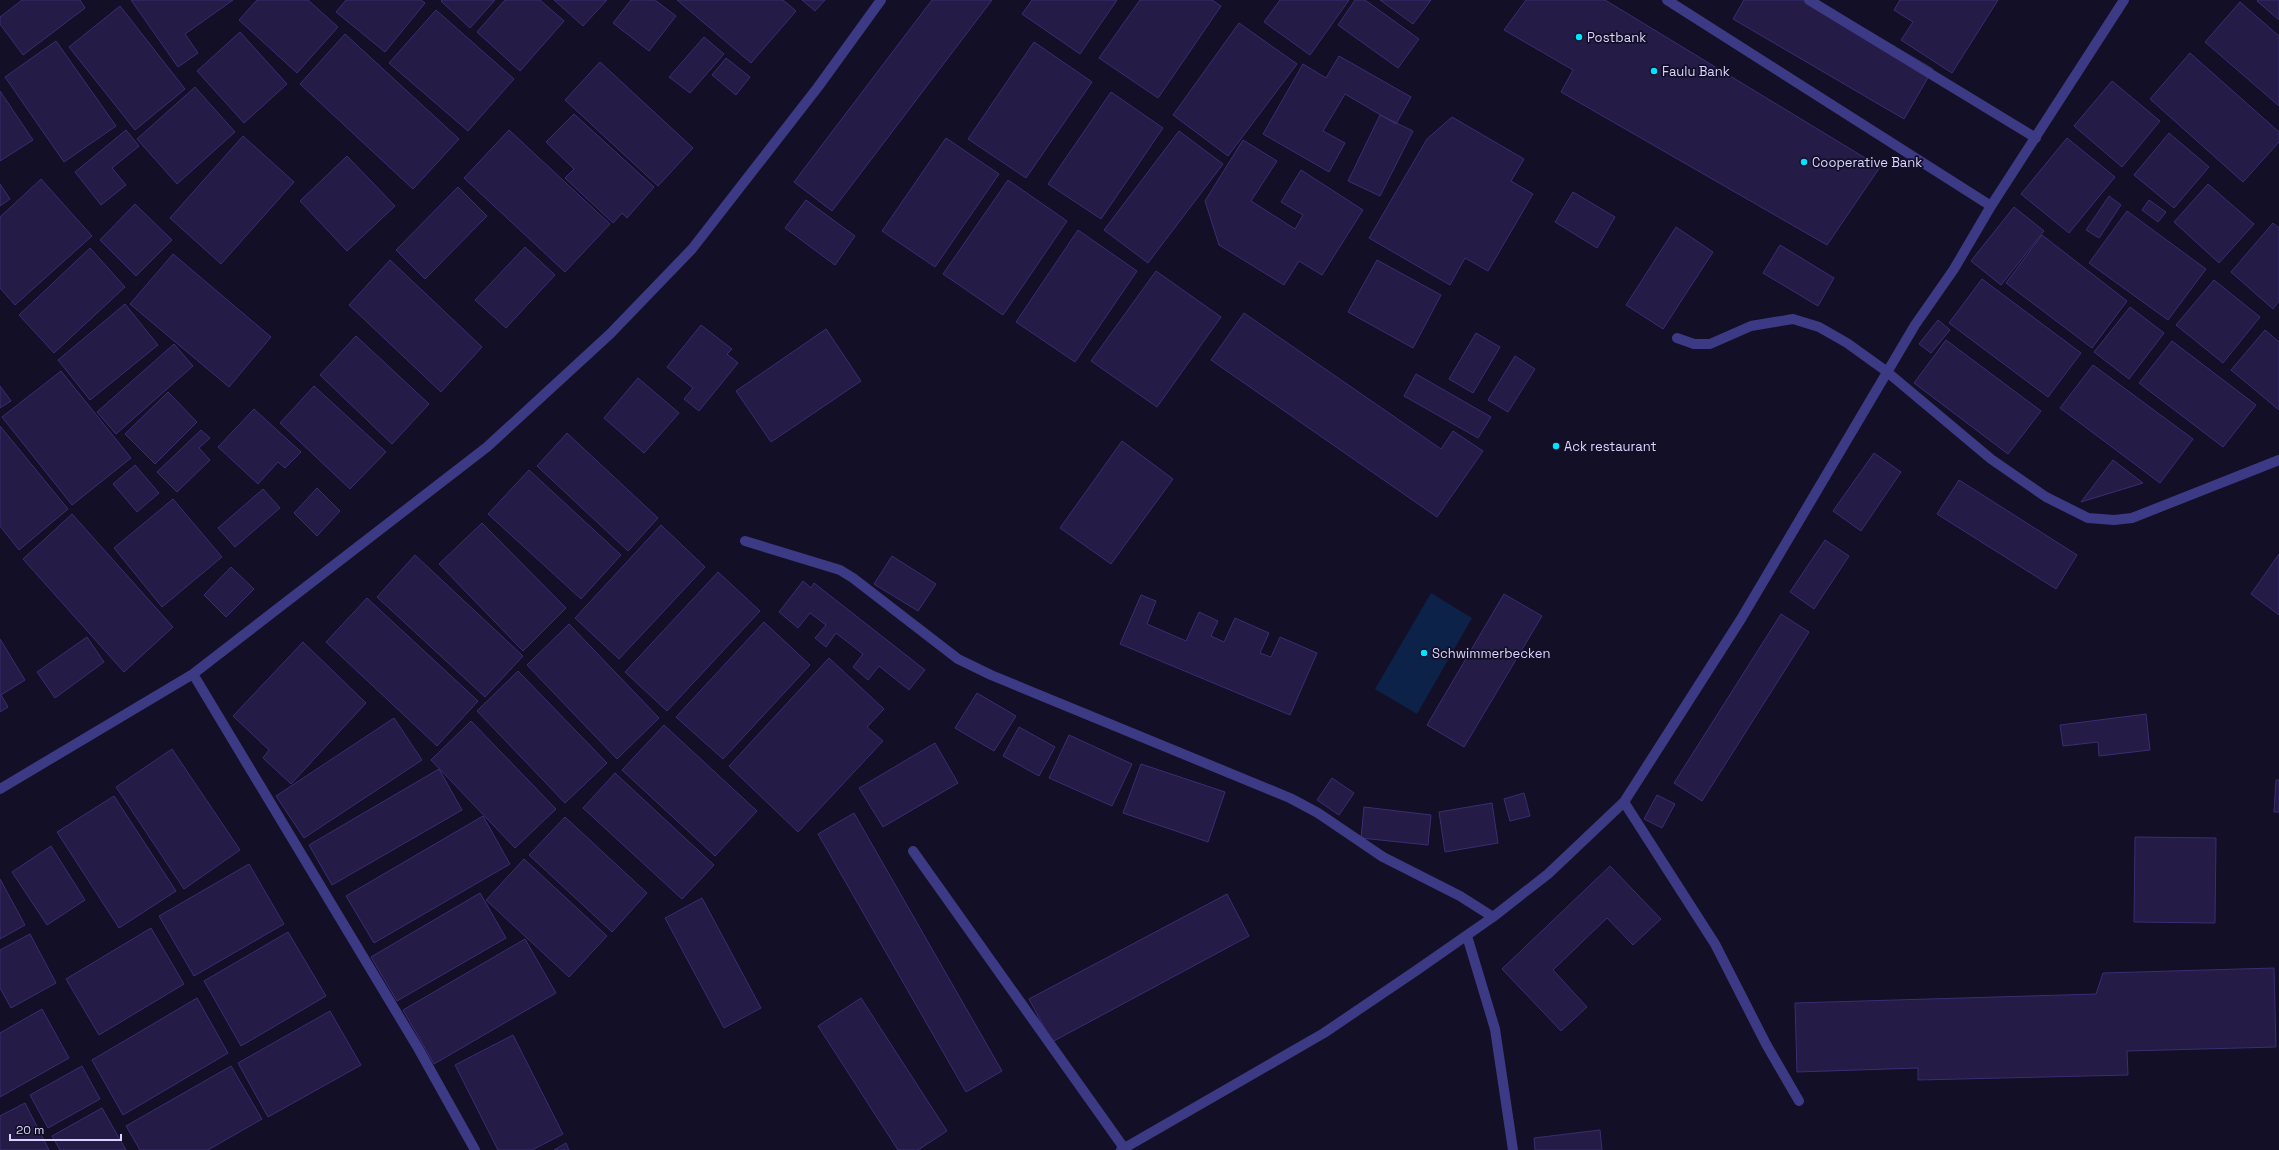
<svg xmlns="http://www.w3.org/2000/svg" width="2279" height="1150" font-family="'Space Grotesk',sans-serif">
<style>
.water{fill:#0c2248}
.building{fill:#241b47;stroke:#3b2d73}
.lines{fill:none;stroke-linecap:round;stroke-linejoin:round}
.minor{stroke:#3d3a85;stroke-width:10}
.poi-dot{fill:#00e5ff;stroke:#130f26;stroke-width:1.5}
.labels{text-anchor:middle;dominant-baseline:central;stroke-width:3.5;stroke-linejoin:round;paint-order:stroke}
.poi-label{font-size:13px;fill:#d9d4ff;stroke:#130f26;text-anchor:start}
</style>
<rect width="100%" height="100%" fill="#130f26"/>
<!-- water -->
<path class="water" d="M1431 593 1472 618 1417 714 1375 689Z"/>
<!-- building -->
<path class="building" d="M22 0H80L85 8 23 55 0 24V17Z
M131 0H233L185 34 198 53 178 67Z
M257 0H308L338 27 297 73 239 20Z
M346 0H421L425 3 385 52 336 12Z
M442 0H495L470 28 441 1Z
M505 0H540L564 21 520 71 477 32Z
M554 0H607L583 26Z
M631 0H655L676 16 649 51 613 23Z
M677 0H783L796 11 751 63Z
M802 0H825L815 11Z
M932 0H992L832 211 794 182Z
M1032 0H1117L1080 54 1022 14Z
M1140 0H1212L1221 6 1158 98 1099 58Z
M1280 0H1349L1310 55 1264 22Z
M1355 0H1365L1419 39 1398 68 1338 25Z
M1380 0H1431L1413 24Z
M1526 0H1605L1880 167 1827 245 1561 92 1573 70 1504 30Z
M1744 0H1816L1933 69 1904 119 1733 19Z
M1900 0H1998L1952 73 1901 40 1913 22 1894 10Z
M2258 0H2279V20L2257 1Z
M2240 2 2279 36V106L2205 42Z
M120 6 185 89 135 130 69 47Z
M436 10 514 79 468 131 389 63Z
M1239 23 1297 64 1228 156 1173 115Z
M240 32 287 84 244 123 197 71Z
M345 34 459 139 413 189 300 84Z
M704 37 724 54 690 93 669 77Z
M56 41 116 126 64 162 5 77Z
M1034 42 1092 82 1026 178 968 139Z
M2190 53 2279 132V142L2243 182 2150 99Z
M1339 56 1411 97 1396 124 1345 94 1323 131 1345 143 1329 172 1263 134 1303 64 1326 78Z
M726 58 750 77 736 95 712 75Z
M600 62 693 148 658 186 565 100Z
M2112 81 2160 121 2122 167 2074 126Z
M195 87 235 132 177 184 137 139Z
M0 91 33 140 0 161Z
M1111 92 1163 128 1101 219 1048 184Z
M574 114 654 187 627 218 622 213 613 223 565 178 574 169 546 142Z
M1380 115 1413 131 1380 196 1348 181Z
M1452 117 1524 159 1511 181 1533 194 1488 271 1465 258 1450 285 1369 238 1427 139Z
M126 130 139 146 112 168 126 185 101 205 75 172Z
M509 130 610 224 565 272 464 178Z
M1179 131 1223 164 1148 263 1104 230Z
M2169 133 2209 167 2174 208 2134 175Z
M243 136 294 182 221 264 170 218Z
M946 138 999 174 935 267 882 231Z
M2067 138 2115 177 2069 233 2021 194Z
M1243 140 1277 161 1251 201 1295 229 1303 215 1281 202 1301 170 1363 210 1322 275 1299 261 1284 285 1219 245 1205 201Z
M347 156 395 206 347 251 300 201Z
M41 179 92 236 15 305 0 288V217Z
M1008 180 1067 221 1003 315 943 274Z
M0 184 10 199 0 206Z
M2208 184 2254 224 2219 263 2174 222Z
M458 187 487 216 425 279 396 250Z
M1573 192 1615 217 1597 248 1555 222Z
M2109 196 2121 205 2099 238 2086 230Z
M806 200 855 236 835 265 785 228Z
M2149 200 2166 212 2158 222 2142 210Z
M135 204 172 240 136 276 100 240Z
M2014 207 2044 231 2001 285 1971 261Z
M2127 211 2206 269 2168 320 2089 263Z
M2273 223 2279 228V301L2273 309 2231 272Z
M1676 227 1713 252 1663 329 1626 305Z
M1078 230 1137 271 1075 362 1016 322Z
M2042 235 2127 301 2092 348 2006 283Z
M1780 245 1834 278 1818 306 1763 273Z
M525 247 555 275 506 328 475 300Z
M90 248 125 287 54 353 19 315Z
M173 254 271 337 229 387 130 304Z
M390 260 482 347 441 392 349 305Z
M1377 260 1441 295 1413 348 1348 312Z
M1156 271 1221 317 1157 407 1091 361Z
M1982 279 2081 353 2048 397 1949 323Z
M2214 280 2260 317 2223 363 2176 325Z
M125 304 158 345 90 400 58 360Z
M2130 307 2164 333 2129 379 2094 352Z
M1244 313 1441 449 1453 431 1483 451 1437 517 1211 360Z
M1938 320 1950 330 1931 353 1919 344Z
M701 325 732 349 727 354 738 363 699 411 684 399 693 388 667 367Z
M826 329 861 381 771 442 736 391Z
M2265 330 2279 342V410L2231 370Z
M1476 333 1500 347 1473 393 1449 379Z
M356 336 429 404 392 444 320 375Z
M1946 340 2041 411 2008 454 1914 383Z
M2172 341 2256 405 2223 447 2139 383Z
M174 344 193 366 116 434 97 412Z
M1515 356 1535 369 1508 412 1488 400Z
M2093 365 2193 439 2160 483 2060 408Z
M61 371 131 458 72 505 2 417Z
M1416 374 1491 417 1478 438 1404 396Z
M638 378 679 413 644 453 604 418Z
M0 386 11 401 0 408Z
M314 386 386 452 350 489 280 423Z
M168 392 197 422 155 464 125 434Z
M254 409 301 452 285 468 278 462 258 484 218 447Z
M0 426 68 509 19 550 0 526Z
M201 430 210 438 199 448 210 460 177 492 157 472Z
M567 433 658 518 628 551 537 466Z
M1122 441 1173 479 1111 564 1060 528Z
M1874 453 1901 472 1861 531 1833 511Z
M2113 460 2143 483 2081 502Z
M135 465 159 493 137 512 113 484Z
M529 470 621 555 581 599 488 514Z
M1959 480 2077 555 2056 589 1937 514Z
M317 488 340 511 317 536 294 513Z
M263 489 280 508 235 547 218 528Z
M173 499 222 557 162 607 114 548Z
M72 514 173 627 124 672 23 559Z
M482 523 566 608 523 651 439 564Z
M661 525 705 567 619 659 575 618Z
M1825 540 1849 556 1814 609 1790 592Z
M2279 554V615L2251 594Z
M415 555 523 656 485 697 377 597Z
M892 556 936 584 918 611 874 584Z
M231 567 254 589 226 617 204 595Z
M718 572 760 611 667 711 625 672Z
M803 581 811 588 814 583 925 670 909 690 879 666 868 680 853 667 863 654 836 633 826 647 815 638 826 625 810 613 798 628 779 612Z
M1504 594 1542 616 1464 747 1427 725Z
M1141 595 1156 601 1147 624 1186 641 1199 612 1218 621 1211 636 1224 642 1235 618 1269 633 1260 653 1271 657 1280 637 1317 653 1290 715 1120 644Z
M367 598 478 701 437 746 326 642Z
M1781 614 1809 632 1702 801 1674 783Z
M764 622 810 665 723 759 676 717Z
M569 624 659 718 617 759 527 665Z
M87 637 104 662 55 698 37 672Z
M0 639 25 680 1 695 8 707 0 712Z
M303 642 366 703 291 784 263 758 269 750 233 716Z
M829 658 884 709 867 727 883 741 798 832 729 766Z
M518 671 607 763 565 803 477 711Z
M977 693 1016 716 994 751 955 728Z
M2146 714 2150 750 2099 756 2098 742 2063 746 2060 725Z
M394 718 422 760 304 838 276 796Z
M471 721 556 809 515 848 431 760Z
M664 725 757 811 715 856 622 770Z
M1019 727 1055 747 1039 776 1003 756Z
M1069 735 1132 764 1112 806 1049 778Z
M935 743 958 783 883 827 859 788Z
M172 749 240 850 184 889 116 787Z
M1141 764 1225 792 1208 842 1123 813Z
M439 769 462 810 332 885 309 845Z
M615 773 714 865 682 899 583 808Z
M1332 778 1354 793 1339 815 1317 800Z
M2276 780H2279V812H2274Z
M1524 793 1530 816 1510 821 1504 799Z
M1657 795 1675 804 1662 828 1644 819Z
M114 796 176 891 119 928 57 832Z
M1492 803 1498 843 1445 852 1439 812Z
M1364 807 1431 815 1428 845 1361 838Z
M854 813 1002 1071 966 1092 818 834Z
M483 816 510 864 374 943 346 896Z
M565 817 647 893 612 932 529 855Z
M2135 837 2216 838 2215 923 2134 922Z
M51 846 85 900 47 925 12 872Z
M524 859 607 936 569 977 486 900Z
M249 864 284 924 194 976 159 916Z
M1610 866 1661 919 1633 945 1607 918 1553 970 1587 1007 1561 1031 1502 969Z
M0 879 25 925 0 939Z
M480 893 506 938 397 1001 371 957Z
M1227 894 1249 936 1052 1042 1029 999Z
M702 898 761 1008 724 1028 665 918Z
M151 928 184 984 99 1035 66 979Z
M288 932 326 996 241 1046 204 981Z
M30 934 56 983 11 1008 0 988V950Z
M525 939 556 993 434 1064 403 1010Z
M2274 968 2276 1047 2127 1051 2128 1075 1918 1080V1068L1797 1072 1795 1003 2096 994 2103 973Z
M197 998 228 1053 123 1115 92 1060Z
M861 998 947 1131 918 1150H898L818 1026Z
M42 1009 69 1058 0 1097V1033Z
M330 1011 361 1065 268 1117 238 1063Z
M513 1035 563 1134 532 1150H498L455 1065Z
M82 1066 100 1099 48 1128 30 1095Z
M231 1066 262 1119 208 1150H140L126 1126Z
M25 1103 49 1150H0V1116Z
M102 1108 126 1150H60L52 1136Z
M1600 1130 1602 1150H1535L1534 1138Z
M566 1143 569 1150H554Z"/>
<g class="lines">
<!-- minor -->
<path class="minor" d="M1667 0 1991 206
M1809 0 2036 138
M1677 338 1694 344H1710L1751 326 1793 319 1819 327 1847 343 1886 371 1991 459 2046 497 2088 518 2114 520 2132 518 2279 460
M745 541 840 570 853 578 958 659 991 675 1290 798 1318 813 1383 857 1460 896 1493 917
M193 674 418 1048 475 1150
M0 789 193 674 487 447 610 334 692 249 818 87 881 0
M1624 802 1715 944 1766 1044 1799 1101
M913 851 1124 1148
M1467 936 1495 1029 1513 1150
M1121 1150 1324 1033 1417 970 1493 917 1548 874 1624 802 1741 619 1915 325 1954 269 1991 206 2124 0"/>
</g>
<!-- markers -->
<g class="poi-dot">
<circle cx="1579" cy="37" r="4"/>
<circle cx="1654" cy="71" r="4"/>
<circle cx="1804" cy="162" r="4"/>
<circle cx="1556" cy="446" r="4"/>
<circle cx="1424" cy="653" r="4"/>
</g>
<g class="labels">
<!-- poi labels -->
<g class="poi-label">
<text x="1587" y="37">Postbank</text>
<text x="1662" y="71">Faulu Bank</text>
<text x="1812" y="162">Cooperative Bank</text>
<text x="1564" y="446">Ack restaurant</text>
<text x="1432" y="653">Schwimmerbecken</text>
</g>
</g>
<!-- scale -->
<path d="M10 1134v6h111v-6" fill="none" stroke="#d9d4ff" stroke-width="2"/>
<text x="16" y="1134" font-size="12" fill="#d9d4ff" stroke="#130f26" stroke-width="3" paint-order="stroke">20 m</text>
</svg>
